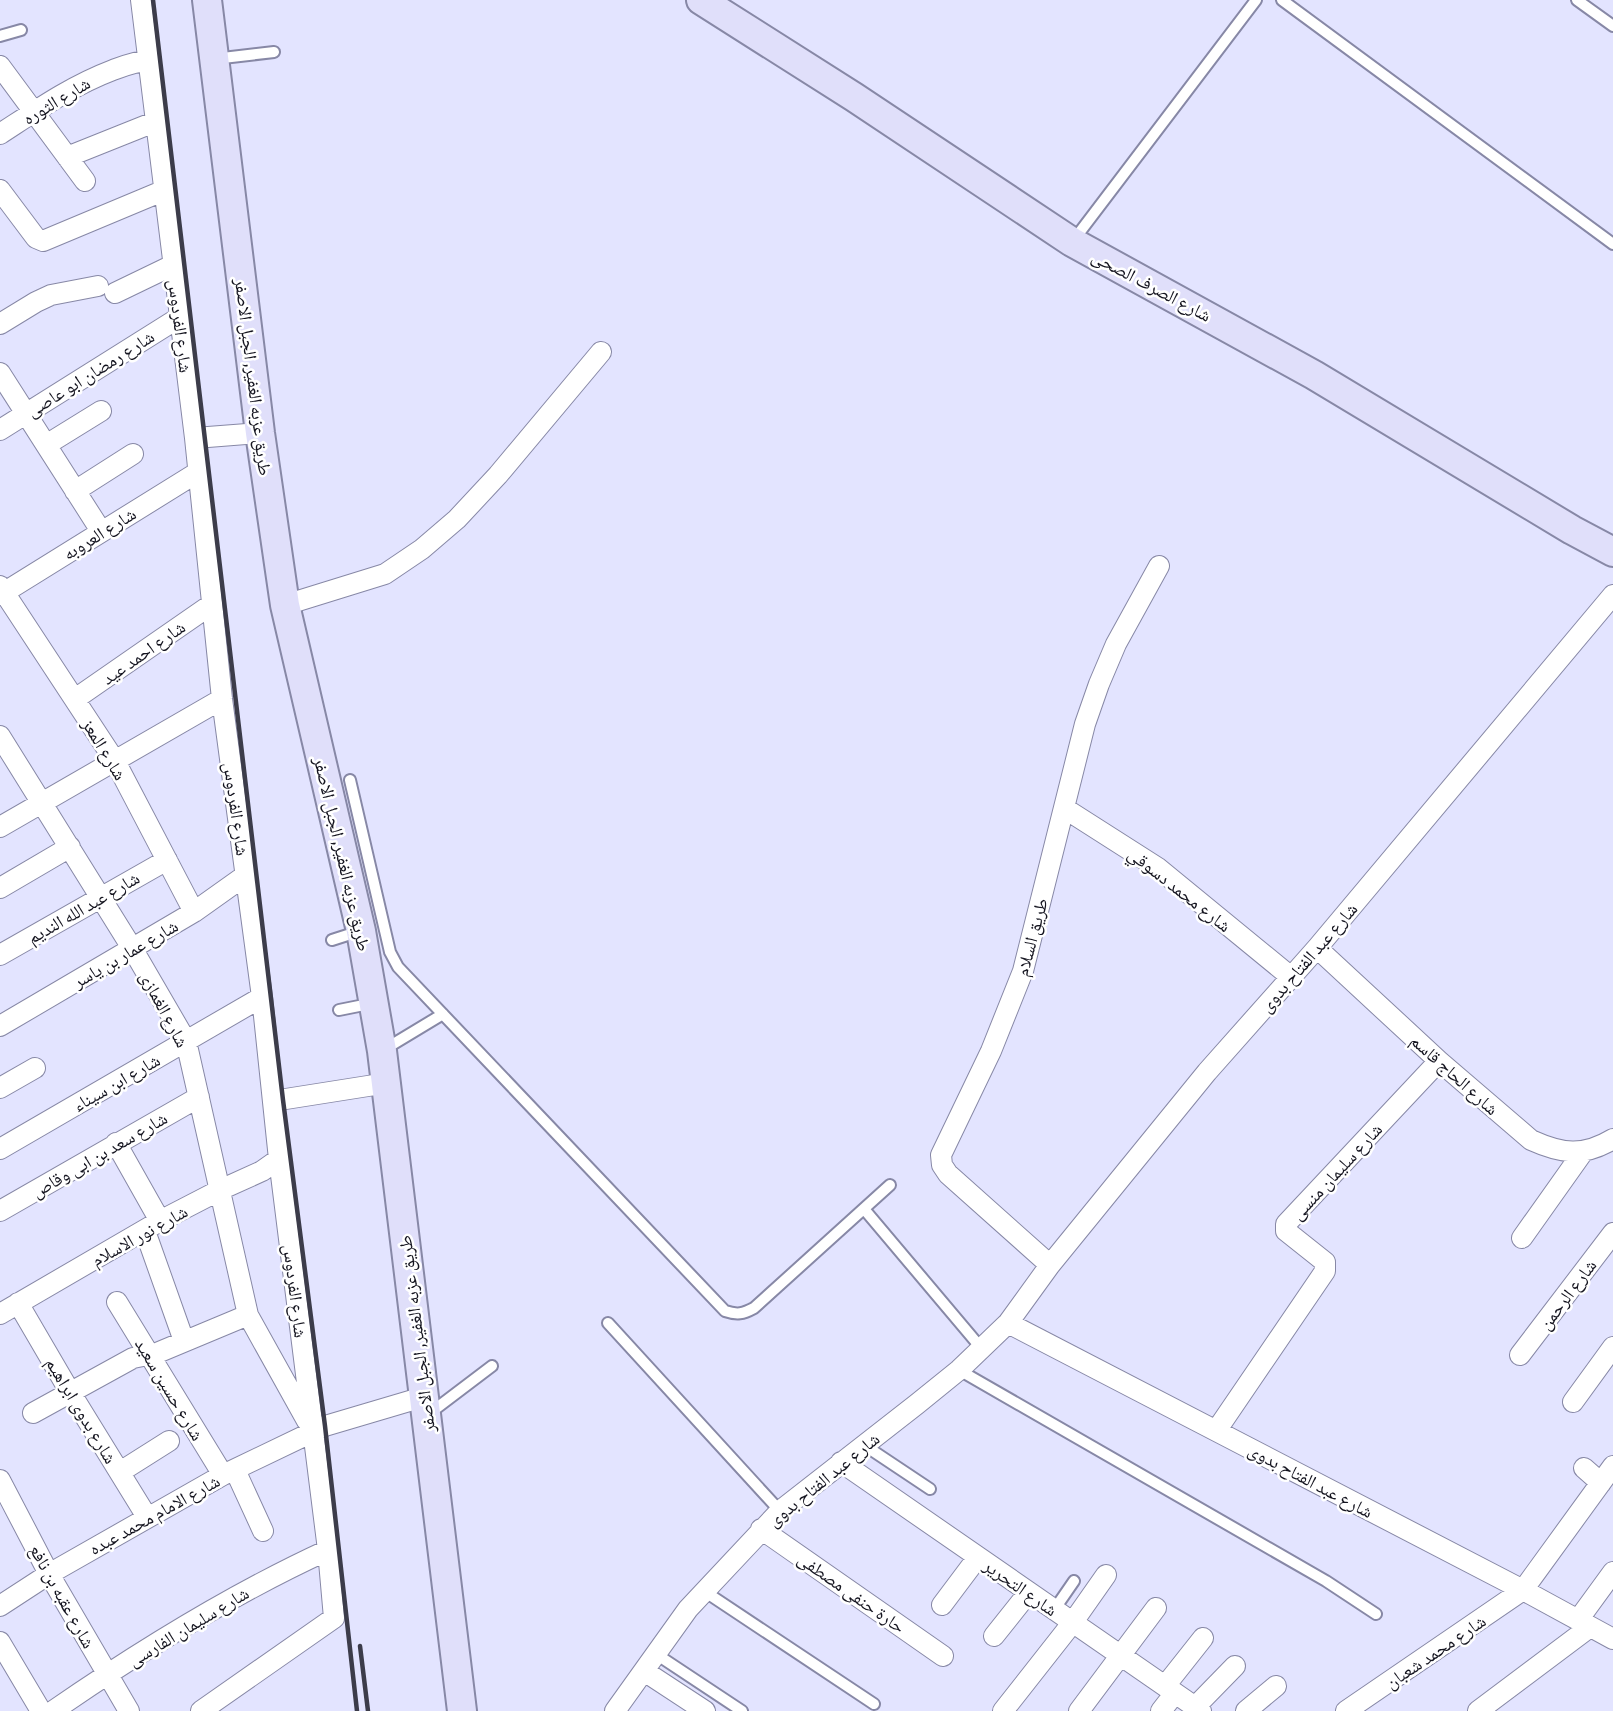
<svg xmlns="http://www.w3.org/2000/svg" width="1613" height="1711" font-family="Commissioner,'Noto Naskh Arabic',sans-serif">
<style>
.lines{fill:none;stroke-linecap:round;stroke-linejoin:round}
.lane-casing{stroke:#8788a6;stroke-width:14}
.street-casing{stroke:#8788a6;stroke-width:22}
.secondary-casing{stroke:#8788a6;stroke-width:32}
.lane{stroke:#fff;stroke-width:10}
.street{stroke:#fff;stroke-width:20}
.secondary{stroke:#e0dffa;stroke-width:28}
.rail{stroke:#3c3c4a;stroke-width:4.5}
.labels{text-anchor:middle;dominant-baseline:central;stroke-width:5;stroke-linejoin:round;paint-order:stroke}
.street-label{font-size:18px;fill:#14141f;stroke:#fff}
</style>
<rect width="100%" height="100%" fill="#e3e4ff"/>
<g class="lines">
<!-- lane casing -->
<g class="lane-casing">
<path id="lane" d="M1282 0 1613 244
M1577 0 1613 26
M0 36 21 30
M214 59 274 52
M1073 241 1256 0
M350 780 390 952 398 967 725 1311C737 1315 743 1314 754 1308L890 1185
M332 940 360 931
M339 1010 374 1003
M385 1049 443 1014
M864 1209 982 1349
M608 1323 780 1511
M959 1370 1326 1581 1376 1614
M430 1413 492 1366
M864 1445 930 1489
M704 1591 874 1704
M1054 1610 1074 1581
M656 1654 742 1711"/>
</g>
<!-- street casing -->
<g class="street-casing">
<path id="street" d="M141 0 195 438 222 699 262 997 279 1159 328 1550 334 1618 201 1711
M0 66 85 181
M0 134C37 110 71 86 113 70 124 66 136 61 148 61
M67 157 157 121
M0 190 36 238 43 241 165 190
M115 293 173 265
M0 324 36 302 51 295 98 286
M0 373 101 531
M0 430 180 317
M195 438 260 433
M46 445 101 411
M75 491 133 454
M0 586 115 761 194 912
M0 595 198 472
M285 605 385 574 422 549 457 519 498 475 601 352
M75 699 212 604
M0 736 132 948 186 1041 248 1315
M1064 808 1158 868 1291 977
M0 827 222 699
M0 888 70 847
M1317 948 1439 1061 1531 1140C1562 1154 1583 1157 1613 1139
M0 955 167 860
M0 1026 194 912 246 875
M0 1088 35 1068
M273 1101 387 1083
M116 1143 160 1221
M0 1149 262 997
M0 1211 199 1097
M145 1231 184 1341
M1522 1238 1583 1152
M1050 1265 948 1174 942 1165 941 1155 991 1051 1023 971 1085 724 1099 684 1116 644 1159 566
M117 1302 223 1475
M18 1303 70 1392 147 1517
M0 1314 160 1221 220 1190 262 1171 279 1159
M1008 1323 1523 1590 1613 1639
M1520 1355 1613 1233
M1573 1402 1613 1347
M33 1413 133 1358 157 1353 248 1315 307 1421
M1216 1431 1325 1271V1262L1286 1231V1224L1439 1061
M841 1462 1201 1711
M1584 1468 1601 1483
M235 1470 263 1531
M120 1472 169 1441
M0 1480 49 1574 129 1711
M761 1529 943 1656
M942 1605 978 1557
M0 1606 49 1574 223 1475 325 1426 423 1397
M1578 1620 1613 1572
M994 1636 1029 1592
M0 1642 41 1711
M644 1671 705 1711
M1165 1686 1203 1638
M1195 1707 1235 1666
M53 1711C140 1651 232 1594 328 1550
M615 1711 688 1609 780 1511 917 1404 959 1370 1008 1323 1050 1265 1207 1072 1317 948 1613 595
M1003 1711 1073 1622 1106 1575
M1079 1711 1156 1608
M1161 1711 1175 1693
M1246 1711 1276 1686
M1346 1711 1523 1590 1613 1466
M1478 1711 1590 1627"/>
</g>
<!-- secondary casing -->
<g class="secondary-casing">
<path id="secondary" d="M207 0 260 433 285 605 361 931 382 1051 462 1711
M701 0 854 97 1072 242 1314 375 1572 530 1613 552"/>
</g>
<!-- lane -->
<use href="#lane" class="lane"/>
<!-- street -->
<use href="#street" class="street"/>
<!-- secondary -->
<use href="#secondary" class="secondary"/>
<!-- rail -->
<path class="rail" d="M153 0 283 1100 325 1426 357 1711
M360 1646 368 1711"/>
</g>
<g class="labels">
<!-- street labels -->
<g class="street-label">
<text transform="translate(56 100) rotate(-31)">شارع الثوره</text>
<text transform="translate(1152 285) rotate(28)">شارع الصرف الصحى</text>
<text transform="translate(181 326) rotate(83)">شارع الفردوس</text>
<text transform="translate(90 373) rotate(-32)">شارع رمضان ابو عاصى</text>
<text transform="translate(254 377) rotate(83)">طريق عزبه الغفير, الجبل الاصفر</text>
<text transform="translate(99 533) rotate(-32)">شارع العروبه</text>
<text transform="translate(143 652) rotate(-35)">شارع احمد عيد</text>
<text transform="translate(105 749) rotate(59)">شارع المعز</text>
<text transform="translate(237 809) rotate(82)">شارع الفردوس</text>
<text transform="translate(343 854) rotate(77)">طريق عزبه الغفير, الجبل الاصفر</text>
<text transform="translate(1180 889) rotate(38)">شارع محمد دسوقي</text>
<text transform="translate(83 907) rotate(-30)">شارع عبد الله النديم</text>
<text transform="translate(1031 937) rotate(-75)">طريق السلام</text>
<text transform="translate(125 953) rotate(-30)">شارع عمار بن ياسر</text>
<text transform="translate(1308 957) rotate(-49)">شارع عبد الفتاح بدوى</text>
<text transform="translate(165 1009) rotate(62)">شارع الغمازى</text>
<text transform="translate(1455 1074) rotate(42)">شارع الحاج قاسم</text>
<text transform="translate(116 1082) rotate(-30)">شارع ابن سيناء</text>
<text transform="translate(99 1154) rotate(-30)">شارع سعد بن ابى وقاص</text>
<text transform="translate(1336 1171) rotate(-47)">شارع سليمان منسى</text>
<text transform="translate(139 1235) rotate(-29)">شارع نور الاسلام</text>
<text transform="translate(296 1291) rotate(83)">شارع الفردوس</text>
<text transform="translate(1567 1294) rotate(-53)">شارع الرحمن</text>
<text transform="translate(416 1334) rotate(-97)">طريق عزبه الغفير, الجبل الاصفر</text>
<text transform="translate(170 1389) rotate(59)">شارع حسين سعيد</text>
<text transform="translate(82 1410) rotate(59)">شارع بدوى ابراهيم</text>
<text transform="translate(823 1479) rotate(-39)">شارع عبد الفتاح بدوى</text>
<text transform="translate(1311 1480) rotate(28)">شارع عبد الفتاح بدوى</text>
<text transform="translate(154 1514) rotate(-29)">شارع الامام محمد عبده</text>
<text transform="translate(1021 1587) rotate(35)">شارع التحرير</text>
<text transform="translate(852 1592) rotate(35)">حارة حنفى مصطفى</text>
<text transform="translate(63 1596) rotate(61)">شارع عقبه بن نافع</text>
<text transform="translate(188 1626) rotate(-31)">شارع سليمان الفارسى</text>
<text transform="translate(1435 1651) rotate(-34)">شارع محمد شعبان</text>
</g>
</g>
</svg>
